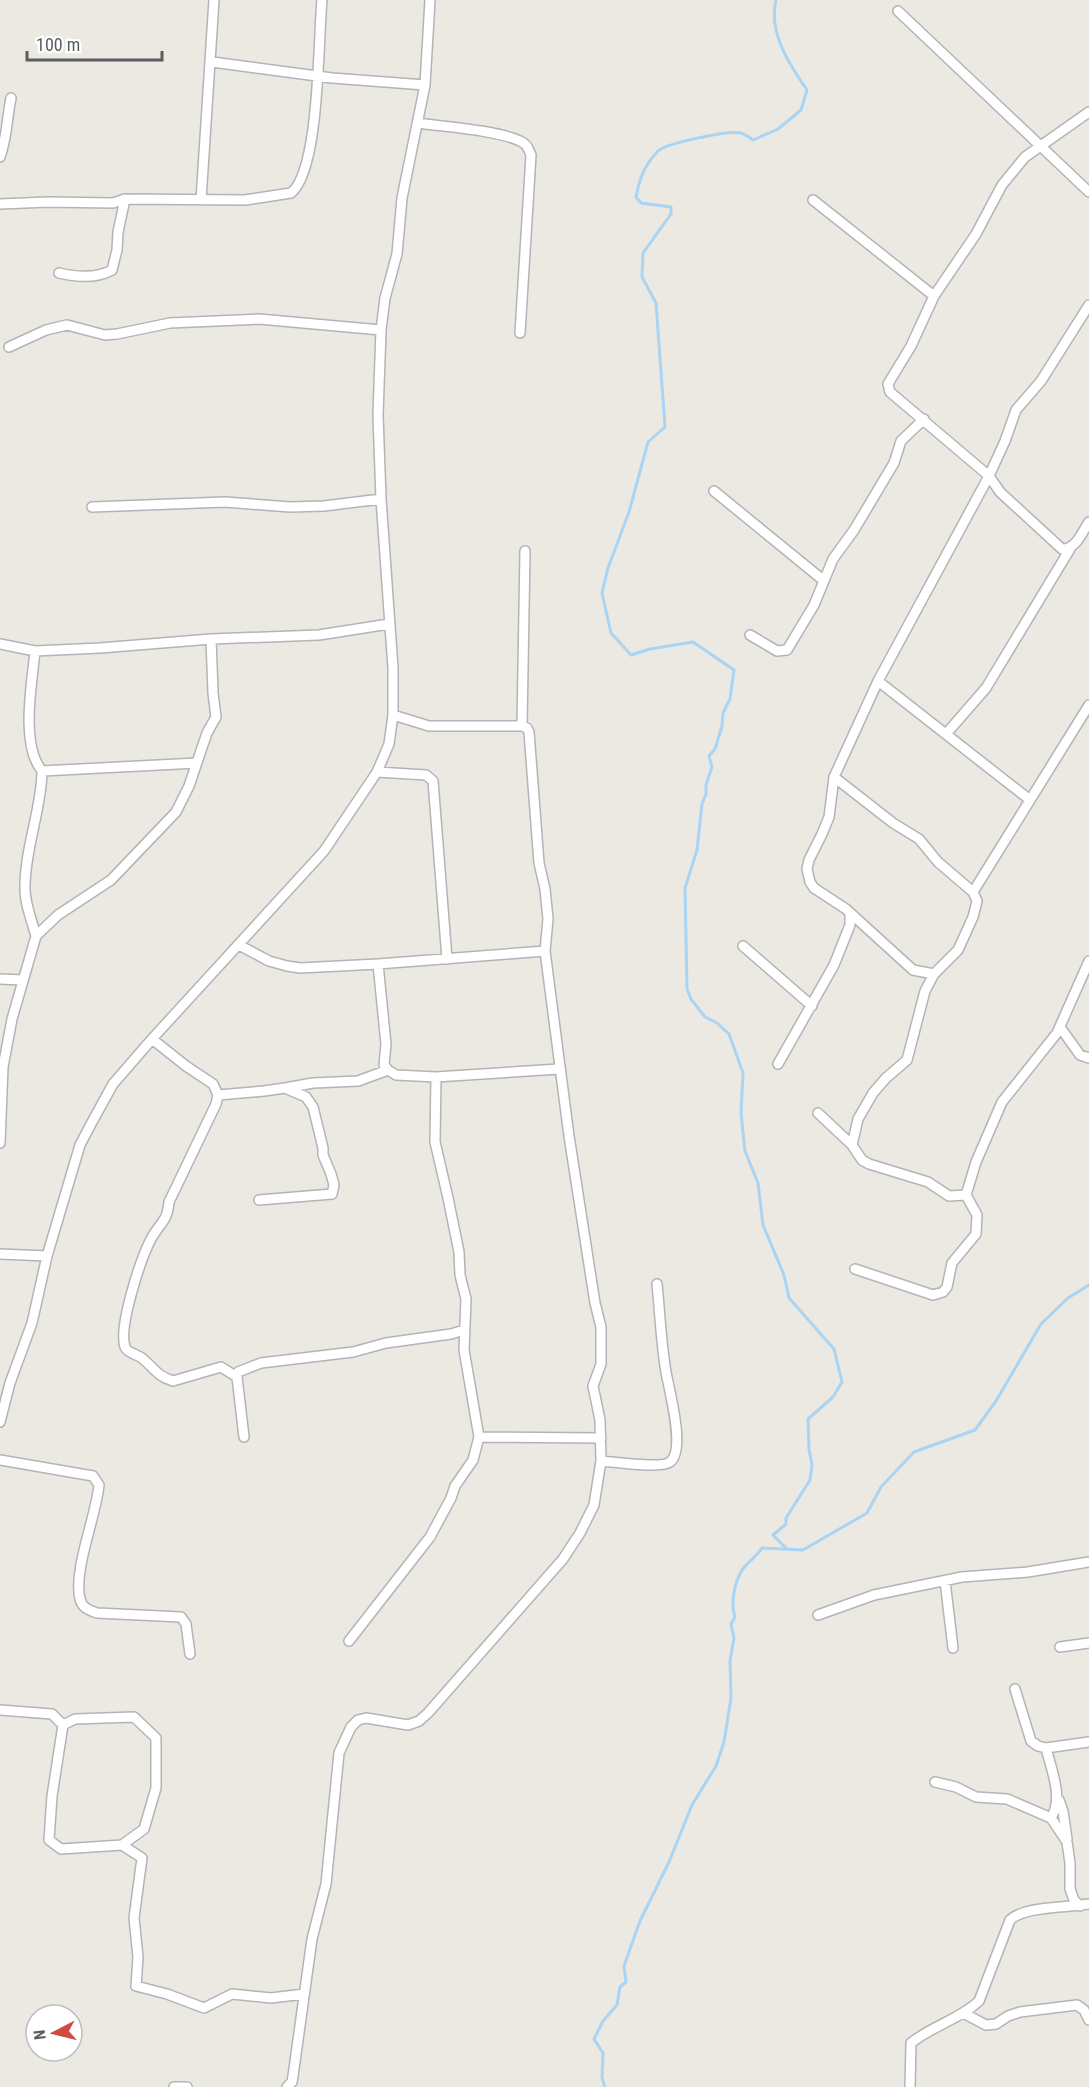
<svg xmlns="http://www.w3.org/2000/svg" width="1089" height="2087" font-family="'Roboto Condensed',sans-serif">
<style>
.lines{fill:none;stroke-linecap:round;stroke-linejoin:round}
.stream{stroke:#a9d4f3;stroke-width:3}
.minor-casing{stroke:#b2b4b7;stroke-width:12}
.minor{stroke:#fff;stroke-width:9}
</style>
<rect width="100%" height="100%" fill="#ebe9e2"/>
<g class="lines">
<!-- stream -->
<path class="stream" d="M803 1550 867 1513 881 1487 914 1452 975 1430 996 1401 1041 1324 1068 1298 1089 1285
M605 2087 602 2078 603 2053 594 2039 603 2021 617 2005 620 1987 626 1982 624 1966 640 1921 669 1862 692 1805 716 1766 724 1742 731 1698 730 1661 734 1638 731 1624 735 1617C730 1604 735 1581 742 1570 748 1562 757 1556 762 1548L803 1550 787 1549 773 1535 786 1524V1518L810 1480 812 1465 809 1449 808 1419 833 1397 842 1382 834 1349 789 1298 784 1275 763 1225 758 1183 745 1151 741 1113 743 1073 729 1034 717 1023 705 1017 691 999 687 989 685 888 697 850 702 804 706 794V785L712 767 709 756 715 749 722 726 723 713 730 699 734 670 693 642 650 649 631 655 611 633 602 593 608 568 629 512 648 442 665 427 656 303 642 277 643 253 671 214V207L641 203 636 197C640 177 644 166 658 151 667 143 729 130 741 133 745 134 750 138 753 140L778 129 801 110 807 90C789 64 768 32 776 0"/>
<!-- minor casing -->
<g class="minor-casing">
<path id="minor" d="M898 11 1089 192
M212 62 332 78 425 85
M1089 112 1025 157 1002 185 976 234 934 296 911 346 888 384 890 392 989 476 1000 492 1062 549C1076 550 1082 532 1089 522
M418 123C446 127 496 130 520 141 527 144 528 148 531 155L520 333
M0 157C7 138 7 117 11 98
M201 200 214 0
M813 200 934 296
M0 204 48 202 113 203 125 199 245 200 291 193C320 170 318 39 322 0
M59 273C76 277 96 279 112 270L117 250 118 232 125 199
M9 347 46 330 67 325 105 335 117 334 170 323 259 319 381 330
M714 491 823 580
M92 507 225 502 290 507 324 506 381 499
M750 635 777 651 787 650 814 605 833 559 854 530 894 463 901 441 924 419
M0 644 35 651 100 648 211 639 319 635 389 624
M35 651C32 684 20 744 42 771 42 807 25 848 25 886 24 902 32 921 36 936
M878 681 1030 800
M522 726 525 551
M946 734 986 688 1070 549
M42 771 197 763
M377 772 426 775 433 781 447 959
M834 777 893 823 919 839 938 862 973 892 977 901 973 917 958 950 934 974 925 991 907 1060 886 1078 873 1093 858 1119 852 1145
M973 892 1089 705
M239 945 269 961 287 966 300 968 378 964 545 951
M743 946 812 1006
M378 964 386 1044 384 1065 388 1070 396 1075 436 1077 559 1069
M934 974 913 970 846 909 814 888 810 882 807 869 809 860 822 834 829 817 834 777 878 681 989 476 1005 441 1016 410 1041 381 1089 305
M0 979 23 980
M1060 1027 1080 1055 1089 1058
M152 1039 186 1066 213 1084 218 1095 216 1104 169 1202C167 1223 160 1222 151 1239 141 1258 118 1327 125 1347 128 1354 138 1354 143 1359 155 1369 157 1376 173 1381L221 1367 237 1377
M778 1064 834 965 850 925V913
M285 1088 313 1083 358 1081 388 1070
M218 1095 264 1091 285 1088 306 1097 313 1107 323 1148V1155L331 1174 334 1185 332 1194 259 1200
M818 1113 852 1145 862 1160 869 1164 928 1182 949 1196 966 1195 976 1162 1002 1102 1057 1033 1089 961
M0 1143 3 1067 12 1019 36 936 58 915 111 880 176 812 189 786 207 733 216 717 213 693 211 639
M0 1254 47 1256
M855 1269 933 1295 943 1292 947 1287 952 1263 976 1234 977 1215 966 1195
M0 1422 10 1383 32 1323 47 1256 80 1145 91 1124 113 1084 152 1039 324 851 377 772 389 744 393 715V668L381 499 378 415 381 330 385 298 397 254 402 198 425 85 430 0
M244 1437 237 1377 238 1372 261 1363 353 1352 386 1343 451 1334 464 1330
M479 1437 601 1438
M0 1460 93 1476 99 1485C96 1517 73 1570 80 1599 82 1608 89 1610 97 1613L181 1617 186 1624 190 1654
M601 1461C614 1462 661 1469 670 1462 686 1450 669 1390 666 1372 661 1343 660 1313 657 1284
M945 1581 953 1648
M818 1615 874 1595 962 1577 1028 1572 1089 1562
M349 1641 430 1537 451 1498 455 1486 473 1460 479 1437 464 1350 466 1299 460 1275 459 1252 448 1198 435 1142 436 1077
M1060 1647 1089 1643
M1015 1689 1031 1741 1038 1746 1046 1748C1051 1769 1064 1798 1051 1818
M0 1710 52 1714 63 1725 52 1796 49 1840 61 1849 122 1845 142 1858 134 1918 138 1957 136 1986 167 1994 204 2008 232 1994 271 1998 304 1994
M63 1725 75 1719 134 1717 156 1738V1788L144 1829 122 1845
M1046 1748 1089 1742
M935 1782 956 1787 976 1797 1007 1799 1051 1818 1067 1842 1070 1863V1889L1074 1900 1080 1906
M1059 1800 1063 1811 1067 1839
M963 2013 986 2025 996 2024 1008 2016 1020 2012 1077 2005 1084 2010 1089 2020
M174 2087H187
M287 2087 292 2082 293 2076 312 1939 326 1884 339 1753 351 1727 358 1720 366 1718 408 1725 419 1721 428 1713 563 1559 580 1533 594 1505 601 1461 600 1420 593 1386 601 1364V1327L595 1303 569 1136 545 951 548 919 545 889 539 863 529 732 527 728 522 726H429L393 715
M910 2087 911 2043C932 2026 960 2019 979 2001L1010 1920C1024 1906 1068 1908 1089 1904"/>
</g>
<!-- minor -->
<use href="#minor" class="minor"/>
</g>
<!-- north arrow -->
<g transform="translate(54 2033) rotate(263)"><circle r="28" fill="#ffffff" stroke="#bdbebf" stroke-width="1.5"/>
<path d="M0-4.5L10 22L0 15L-10 22Z" fill="#d14b41"/>
<text y="-9" font-size="16" font-weight="bold" text-anchor="middle" fill="#5a5d60">N</text>
</g>
<!-- scale -->
<path d="M27 51v9h135v-9" fill="none" stroke="#5a5d60" stroke-width="3"/>
<text x="36" y="51" font-size="18" fill="#5a5d60" stroke="#ffffff" stroke-width="4.5" paint-order="stroke">100 m</text>
</svg>
